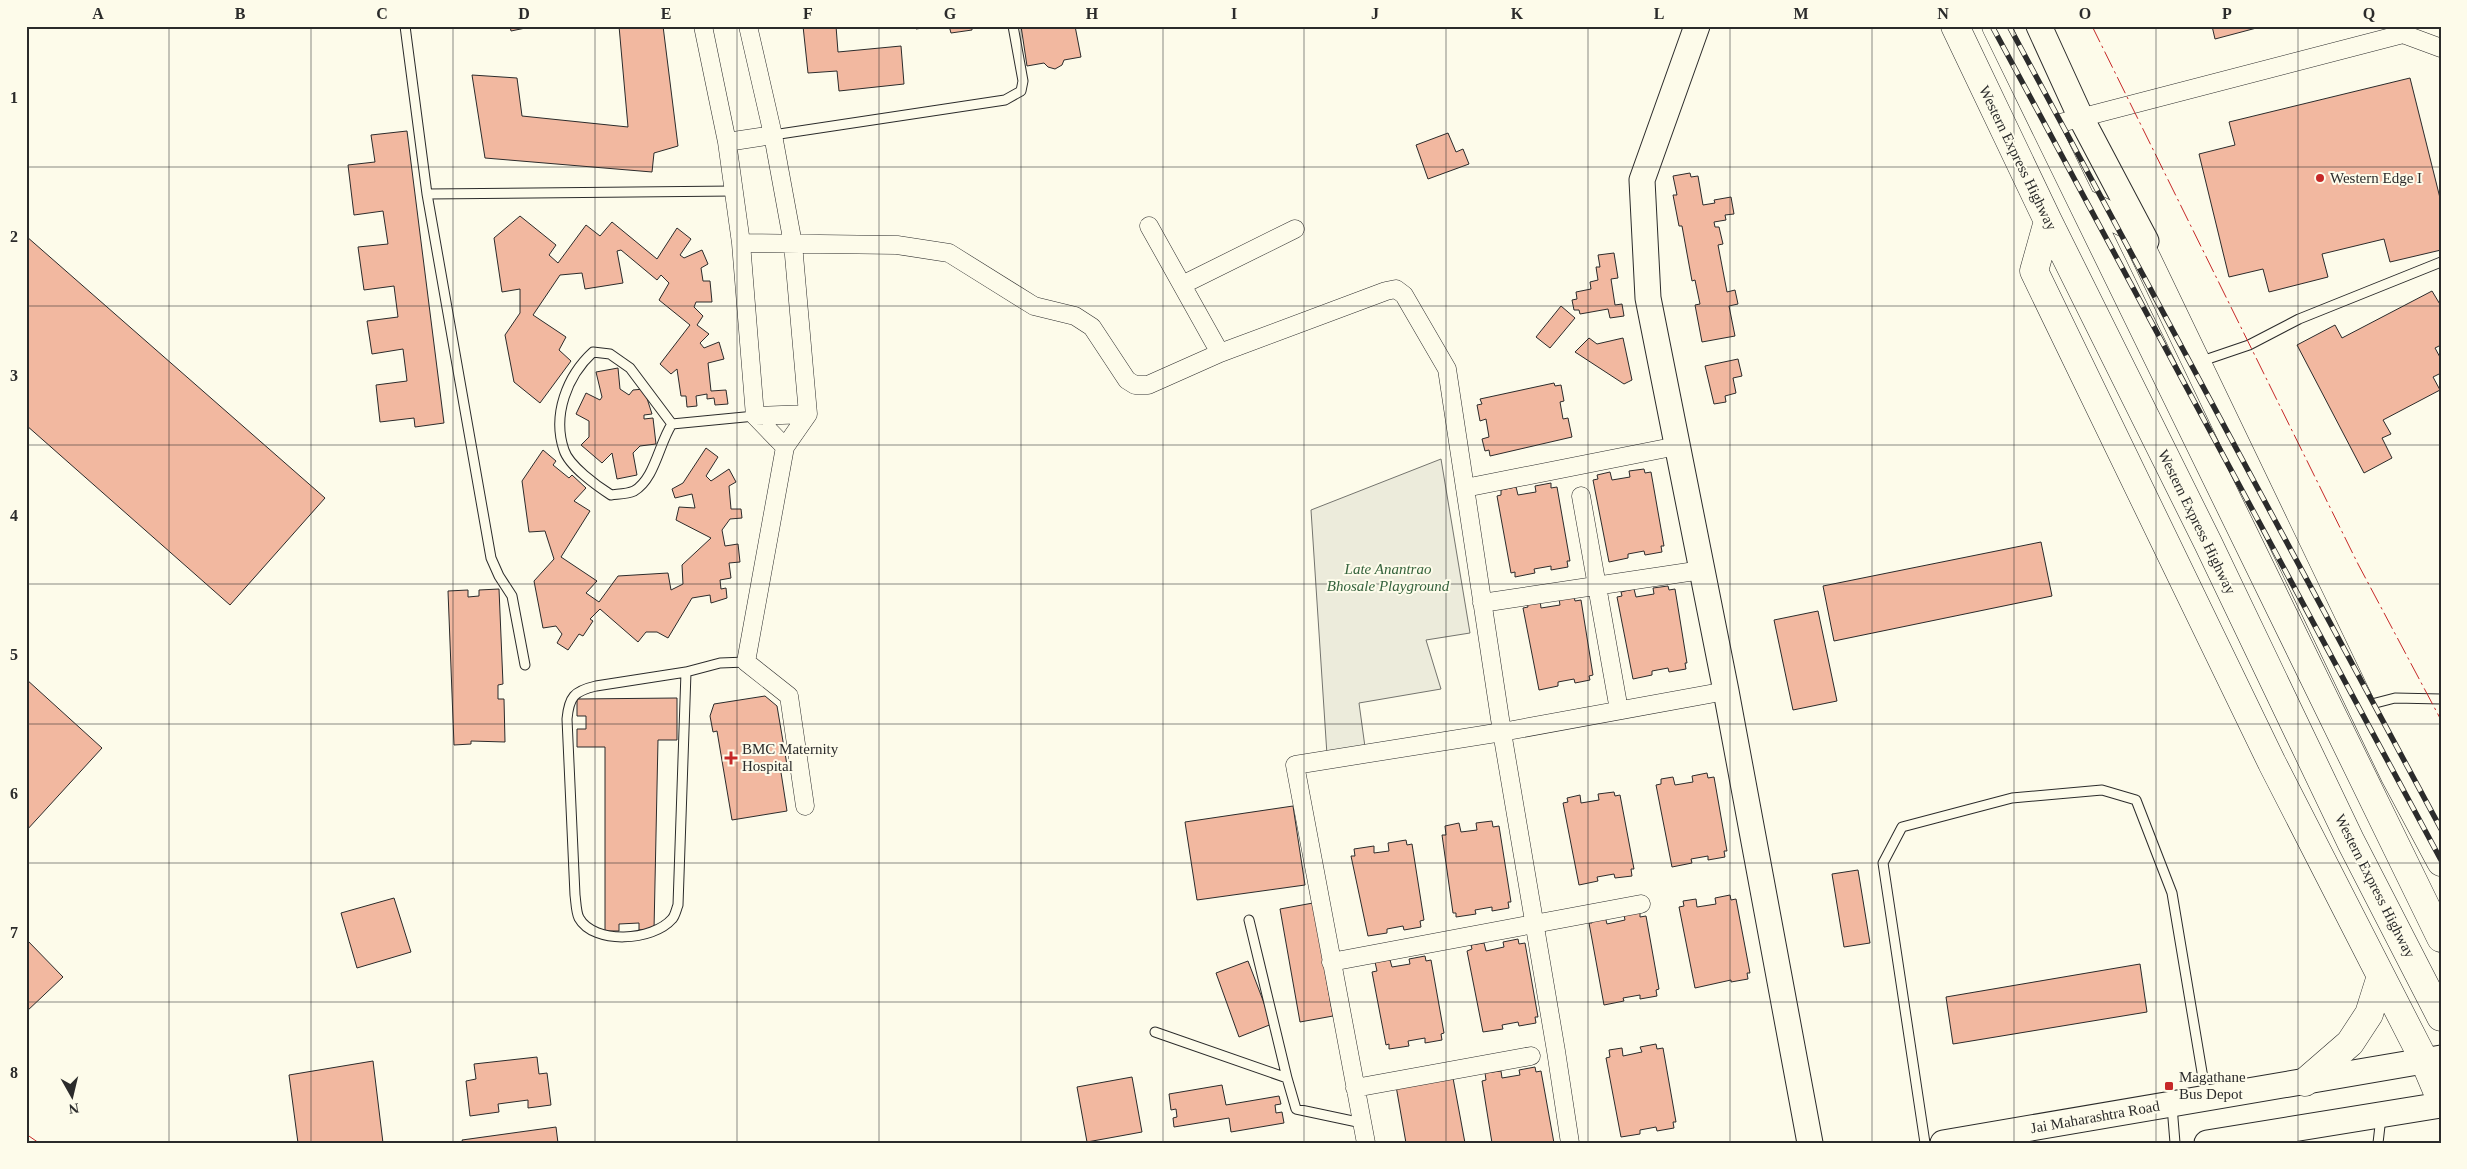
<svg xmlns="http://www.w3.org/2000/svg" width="2467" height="1169" font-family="Georgia,serif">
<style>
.green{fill:#ecebdb;stroke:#74746e}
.building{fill:#f2b8a0;stroke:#2b2b2b}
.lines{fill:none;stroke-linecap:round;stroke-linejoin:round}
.lane-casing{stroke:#2b2b2b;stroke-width:11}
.street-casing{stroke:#2b2b2b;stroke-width:19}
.secondary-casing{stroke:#2b2b2b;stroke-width:27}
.highway-casing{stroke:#2b2b2b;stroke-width:29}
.lane{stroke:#fdfbea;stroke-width:9}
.street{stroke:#fdfbea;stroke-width:18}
.secondary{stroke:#fdfbea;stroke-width:25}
.highway{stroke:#fdfbea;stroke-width:28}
.rail-casing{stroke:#2b2b2b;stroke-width:5.5}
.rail{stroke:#fdfbea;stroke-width:4;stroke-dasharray:11;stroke-linecap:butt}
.power{stroke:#c62828;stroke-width:1;stroke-dasharray:18 4 2.5 4;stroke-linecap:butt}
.grid{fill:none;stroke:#2b2b2b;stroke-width:1;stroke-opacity:0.55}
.poi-dot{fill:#c62828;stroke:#fdfbea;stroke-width:2}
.labels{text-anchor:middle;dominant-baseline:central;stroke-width:4;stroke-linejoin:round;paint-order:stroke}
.street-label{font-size:15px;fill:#2b2b2b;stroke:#fdfbea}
.poi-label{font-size:15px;fill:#2b2b2b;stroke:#fdfbea;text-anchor:start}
.park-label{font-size:15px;font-style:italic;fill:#34623c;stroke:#fdfbea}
.neatline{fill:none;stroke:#2b2b2b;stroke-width:2}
.grid-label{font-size:16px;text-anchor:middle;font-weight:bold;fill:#2b2b2b}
</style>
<rect width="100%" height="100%" fill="#fdfbea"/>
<!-- green -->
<path class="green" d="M1441 459 1470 633 1426 640 1441 689 1359 703 1365 747 1327 755 1311 510Z"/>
<!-- building -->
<path class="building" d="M510 26H535L511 31Z
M619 26H663L678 146 654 153 652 172 485 158 472 75 517 78 522 116 628 127Z
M803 26H836L838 52 901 46 904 84 839 91 837 71 808 73Z
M915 26H936L916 29Z
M949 26H972V30L951 33Z
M1021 26H1075L1081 57 1064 60 1062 65 1055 69 1048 67 1044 63 1027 66Z
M2212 26H2264L2215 39Z
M2410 78 2441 202V250L2390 262 2384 239 2322 254 2328 277 2269 292 2263 269 2229 277 2199 154 2235 145 2229 122Z
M407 131 444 423 415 427 414 418 380 422 376 385 407 381 403 349 372 354 367 321 398 317 394 286 364 290 358 247 388 244 383 211 354 215 348 165 375 162 371 135Z
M1448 133 1456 152 1463 149 1469 164 1428 179 1416 145Z
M1690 173 1691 177 1698 176 1703 205 1715 203 1714 200 1731 197 1734 214 1725 215 1726 220 1714 222 1715 227H1719L1723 244 1718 245 1727 292 1735 290 1738 304 1729 306 1735 336 1702 342 1695 305 1700 304 1695 280 1692 281 1682 226H1679L1673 195H1677L1673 176Z
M520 216 556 245 549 255 558 263 586 225 600 236 612 222 657 259 677 228 691 239 680 255 684 258 702 250 708 264 701 268 703 281H710L712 302H696L694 307 703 316 697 325 709 334 700 343 704 348 719 342 724 359 708 363 711 391 726 390 728 404 715 405 714 398 707 399V394L696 396 697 406 687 407 686 396H681L677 369 671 374 660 364 690 325 659 300 669 283 661 275 657 280 621 250 617 251 623 283 585 289 582 273 560 275 533 315 566 337 559 350 571 361 540 403 514 382 505 335 520 313V289L502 292 494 238Z
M26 236 325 498 230 605 26 425Z
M1614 253 1618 278 1611 279 1615 305 1622 304 1624 316 1610 318 1608 309 1580 314 1579 310H1574L1572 300 1577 299 1576 292 1591 289 1590 282 1598 280 1596 267H1600L1598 255Z
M2432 291 2441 306V345L2435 348 2441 359V373L2433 377 2440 390 2383 420 2391 434 2382 438 2392 458 2364 473 2297 345 2335 325 2342 338Z
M1561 306 1575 318 1550 348 1536 337Z
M1589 338 1597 344 1623 338 1632 380 1624 384 1575 352Z
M1738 359 1742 376 1733 378 1736 393 1725 396 1726 402 1714 404 1705 366Z
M618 368 620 389 629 395 633 390 644 389 652 414 644 415V419L653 418 656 444 640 446 633 453 637 475 617 479 612 453 602 463 581 445 589 437V421L576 414 586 393 600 400 602 397 596 372Z
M1554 383 1555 386 1561 385 1564 401 1560 402 1563 419 1568 418 1572 437 1490 456 1489 450 1485 451 1482 439 1489 437 1486 419 1480 421 1477 405 1482 404 1480 399Z
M706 448 718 457 706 476 711 481 729 469 736 482 729 486 731 509H741L742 518 730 519 722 530 725 546 738 544 740 562 729 563 731 578 720 580 721 589 726 588 727 598 711 603 710 595 692 598 668 638 657 632H646L638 642 600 609 590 619 593 621 583 636 579 634 568 650 557 643 562 634 556 626 543 628 534 581 554 559 545 531 529 532 522 481 543 450 556 461 553 465 569 478 572 475 586 488 574 501 590 511 561 557 597 581 586 593 599 602 618 576 668 573 671 590 683 584 682 565 711 538 676 520 679 507 695 508 692 494 675 498 672 489 683 483Z
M1644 469 1645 473 1651 472 1664 546H1661L1662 552 1645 555 1644 551 1628 554V558L1609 562 1593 480 1598 479 1597 475 1610 472 1612 480 1630 477 1629 471Z
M1551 483V488L1557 487 1570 561H1567L1568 567 1551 570V566L1534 569 1535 573 1515 577V572L1511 573 1497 496 1501 495V490L1516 487 1518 495 1536 492 1535 486Z
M2041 542 2052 596 1834 641 1823 586Z
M1668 586 1669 590 1675 589 1687 663H1685L1686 669 1669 672 1668 668 1652 671V675L1633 679 1617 597 1622 596 1621 592 1634 589 1636 597 1654 594 1653 588Z
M499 589 503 684 498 685V699H504L505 742 471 741V744L454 745 448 591 468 590V597L479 596V590Z
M1574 597 1575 601 1581 600 1593 675 1589 676 1590 680 1575 683 1574 679 1558 682V686L1539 690 1523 608 1528 607 1527 603 1540 600 1541 608 1560 605 1559 599Z
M1818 611 1837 701 1793 710 1774 620Z
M26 679 102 748 26 831Z
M765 696 777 706 787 765 780 766 787 811 732 820 717 731 713 732 710 716 714 704Z
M677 698V740H658L654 930H639V923L619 924V931H605V747H577V729H586V716H577V699Z
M1707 773 1708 778 1714 777 1727 851H1724L1725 857 1708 860V856L1691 859 1692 863 1672 867 1656 785 1661 784V779L1673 777 1675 785 1693 782 1692 776Z
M1614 792 1615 796 1620 795 1634 869H1631L1632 876 1615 878 1614 874 1597 877 1598 881 1579 885 1563 803 1568 802 1567 798 1580 795 1581 803 1599 800 1598 794Z
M1293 806 1305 885 1197 900 1185 822Z
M1492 821 1493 827 1499 826 1511 902H1508L1509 908 1492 911V907L1475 910 1476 914 1456 917V913H1453L1442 835H1446L1445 826 1459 823 1461 832 1477 830 1476 823Z
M1406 840 1407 845 1412 844 1424 920 1420 921 1421 927 1404 930 1403 926 1387 929V933L1368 936 1351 856H1355L1354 849 1374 846V853L1389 851 1388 843Z
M1858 870 1870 943 1844 947 1832 874Z
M1730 895 1731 900 1736 899 1750 973H1747L1748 979 1731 982V980L1695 988 1679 907 1684 906 1683 901 1696 899 1697 907 1716 904 1715 898Z
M394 898 411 952 357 968 341 913Z
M1313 903 1333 1016 1300 1022 1280 909Z
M1640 912V917L1646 916 1659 989 1656 990 1657 996 1640 999V995L1623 998 1624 1001 1604 1005 1589 923H1592L1591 918 1605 916 1607 924 1625 920 1624 915Z
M26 939 63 977 26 1012Z
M1518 939 1519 944 1525 943 1538 1017H1535L1536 1023 1519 1026 1518 1022 1502 1025 1503 1029 1483 1032 1467 951 1472 949 1471 945 1484 943 1486 951 1504 947 1503 942Z
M1425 956 1426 961 1431 960 1444 1033 1441 1034 1442 1040 1425 1043V1038L1408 1041 1409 1046 1389 1049V1044L1386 1045 1372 972 1377 971 1375 962 1390 960 1392 967 1410 964 1409 959Z
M1248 961 1272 1024 1239 1037 1216 973Z
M2140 964 2147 1012 1953 1044 1946 997Z
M1656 1044 1657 1049 1663 1048 1676 1122H1673L1674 1128 1657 1131 1656 1127 1640 1130V1134L1621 1137 1606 1058 1610 1057 1609 1050 1622 1048 1623 1056 1642 1052 1640 1047Z
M537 1057 539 1074 547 1073 551 1105 528 1108V1100L498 1104 499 1112 470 1116 466 1081 476 1079 474 1064Z
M373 1061 383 1143H298L289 1075Z
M1535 1067 1536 1072 1541 1071 1554 1143H1492L1482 1081 1486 1080 1485 1073 1501 1071 1502 1078 1520 1075 1519 1070Z
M1132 1077 1142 1132 1087 1142 1077 1087Z
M1453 1078 1465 1143H1406L1396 1086Z
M1222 1085 1226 1105 1279 1096 1281 1104 1275 1105 1276 1113 1282 1112 1284 1123 1231 1132 1229 1118 1174 1127 1173 1118 1177 1117 1176 1109 1171 1110 1169 1094Z
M556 1127 558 1143H463L462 1140Z"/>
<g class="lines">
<!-- lane casing -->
<g class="lane-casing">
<path id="lane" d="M405 26 427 194 491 558 499 576 512 596 525 665
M773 135 1005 100 1021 91 1023 81 1013 26
M427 194 734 191
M2199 362 2249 345 2299 319 2441 262
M672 424 630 368 610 354 593 352C567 376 552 415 564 450 569 466 597 486 611 495 618 494 627 494 634 491 655 479 659 443 672 424L755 416
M686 672 678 905C676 910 675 916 672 919 653 941 594 945 579 918 576 912 576 902 575 895L567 719C569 697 574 691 596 686L686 672 720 663 746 662
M2364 706 2395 698 2441 699
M1249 920 1287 1078
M1155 1032 1287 1078 1296 1109 1362 1123
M2172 1106 2175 1143
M1925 1143 1883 863 1902 827 2012 798 2102 790 2136 800 2172 893 2206 1096
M2378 1143 2381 1117"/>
</g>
<!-- street casing -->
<g class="street-casing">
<path id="street" d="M703 26 727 142 741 243 755 416 785 447
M748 26 773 135 793 244 808 414 785 447 746 662 789 696 805 806
M2045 127 2403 34 2441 48
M727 142 773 135
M1149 226 1220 353
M741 243 897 245 949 253 1034 306 1075 316 1092 327 1127 380 1135 385H1148L1220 353 1386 291 1396 289 1404 295 1447 369 1502 732 1556 1051 1570 1143
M1182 285 1295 229
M755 416 808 414
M1465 488 1677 446
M1581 496 1619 710
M1482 603 1702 570
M1331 962 1641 904
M1355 1088 1531 1056
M1366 1143 1295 765 1502 732 1726 691"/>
</g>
<!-- secondary casing -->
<g class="secondary-casing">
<path id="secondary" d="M1697 26 1642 180 1648 298 1726 691 1810 1143
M2039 26 2081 118 2146 241
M1943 1143 2441 1058
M2207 1143 2441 1105"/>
</g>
<!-- highway casing -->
<g class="highway-casing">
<path id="highway" d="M1955 26 2048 221 2208 543 2351 842 2441 1017
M1996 26 2441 938
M2082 202 2131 226 2395 776 2441 862
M2048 221 2034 271 2272 763 2425 1062 2441 1100
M2305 1082 2350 1043 2369 1014 2381 976"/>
</g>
<!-- lane -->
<use href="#lane" class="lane"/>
<!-- street -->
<use href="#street" class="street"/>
<!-- secondary -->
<use href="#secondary" class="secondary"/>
<!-- highway -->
<use href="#highway" class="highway"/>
<!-- rail casing -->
<g class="rail-casing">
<path id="rail" d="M1992 26 2441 860
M2009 26 2441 829"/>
</g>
<!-- rail -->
<use href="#rail" class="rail"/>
<!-- power -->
<path class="power" d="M2092 26 2358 564 2441 720
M26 1134 39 1143"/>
</g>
<!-- grid -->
<path class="grid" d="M169 26V1143M311 26V1143M453 26V1143M595 26V1143M737 26V1143M879 26V1143M1021 26V1143M1163 26V1143M1304 26V1143M1446 26V1143M1588 26V1143M1730 26V1143M1872 26V1143M2014 26V1143M2156 26V1143M2298 26V1143M26 167H2441M26 306H2441M26 445H2441M26 584H2441M26 724H2441M26 863H2441M26 1002H2441"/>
<!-- markers -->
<g class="poi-dot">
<circle cx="2320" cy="178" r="5"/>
<path d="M728.5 750.5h5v5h5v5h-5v5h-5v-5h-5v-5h5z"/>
<rect x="2164" y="1081" width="10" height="10" rx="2.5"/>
</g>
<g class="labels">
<!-- street labels -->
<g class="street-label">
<text transform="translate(2018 158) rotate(64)">Western Express Highway</text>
<text transform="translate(2197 522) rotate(64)">Western Express Highway</text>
<text transform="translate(2375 886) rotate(63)">Western Express Highway</text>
<text transform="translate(2095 1117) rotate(-10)">Jai Maharashtra Road</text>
</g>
<!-- poi labels -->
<g class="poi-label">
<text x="2330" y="178">Western Edge I</text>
<text x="742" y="749">BMC Maternity<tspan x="742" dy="17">Hospital</tspan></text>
<text x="2179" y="1077">Magathane<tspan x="2179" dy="17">Bus Depot</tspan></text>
</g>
<!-- park labels -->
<g class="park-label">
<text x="1388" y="569">Late Anantrao<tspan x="1388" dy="17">Bhosale Playground</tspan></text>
</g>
</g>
<!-- border -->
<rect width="2467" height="1169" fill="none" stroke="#fdfbea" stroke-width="55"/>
<!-- north arrow -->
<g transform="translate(72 1096) rotate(172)" stroke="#fdfbea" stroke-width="4" paint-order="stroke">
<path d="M0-4L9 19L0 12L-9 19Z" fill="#2b2b2b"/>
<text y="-8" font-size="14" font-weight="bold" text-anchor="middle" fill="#2b2b2b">N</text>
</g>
<rect x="28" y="28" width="2412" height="1114" class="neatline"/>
<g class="grid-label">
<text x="98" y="19">A</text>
<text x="240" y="19">B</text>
<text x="382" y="19">C</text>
<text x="524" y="19">D</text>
<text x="666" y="19">E</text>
<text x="808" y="19">F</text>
<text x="950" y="19">G</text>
<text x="1092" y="19">H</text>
<text x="1234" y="19">I</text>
<text x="1375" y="19">J</text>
<text x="1517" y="19">K</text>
<text x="1659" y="19">L</text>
<text x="1801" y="19">M</text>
<text x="1943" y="19">N</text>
<text x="2085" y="19">O</text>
<text x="2227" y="19">P</text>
<text x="2369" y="19">Q</text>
<text x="14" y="103">1</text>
<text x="14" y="242">2</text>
<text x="14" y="381">3</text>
<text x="14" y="521">4</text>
<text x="14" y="660">5</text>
<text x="14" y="799">6</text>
<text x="14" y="938">7</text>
<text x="14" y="1078">8</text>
</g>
</svg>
